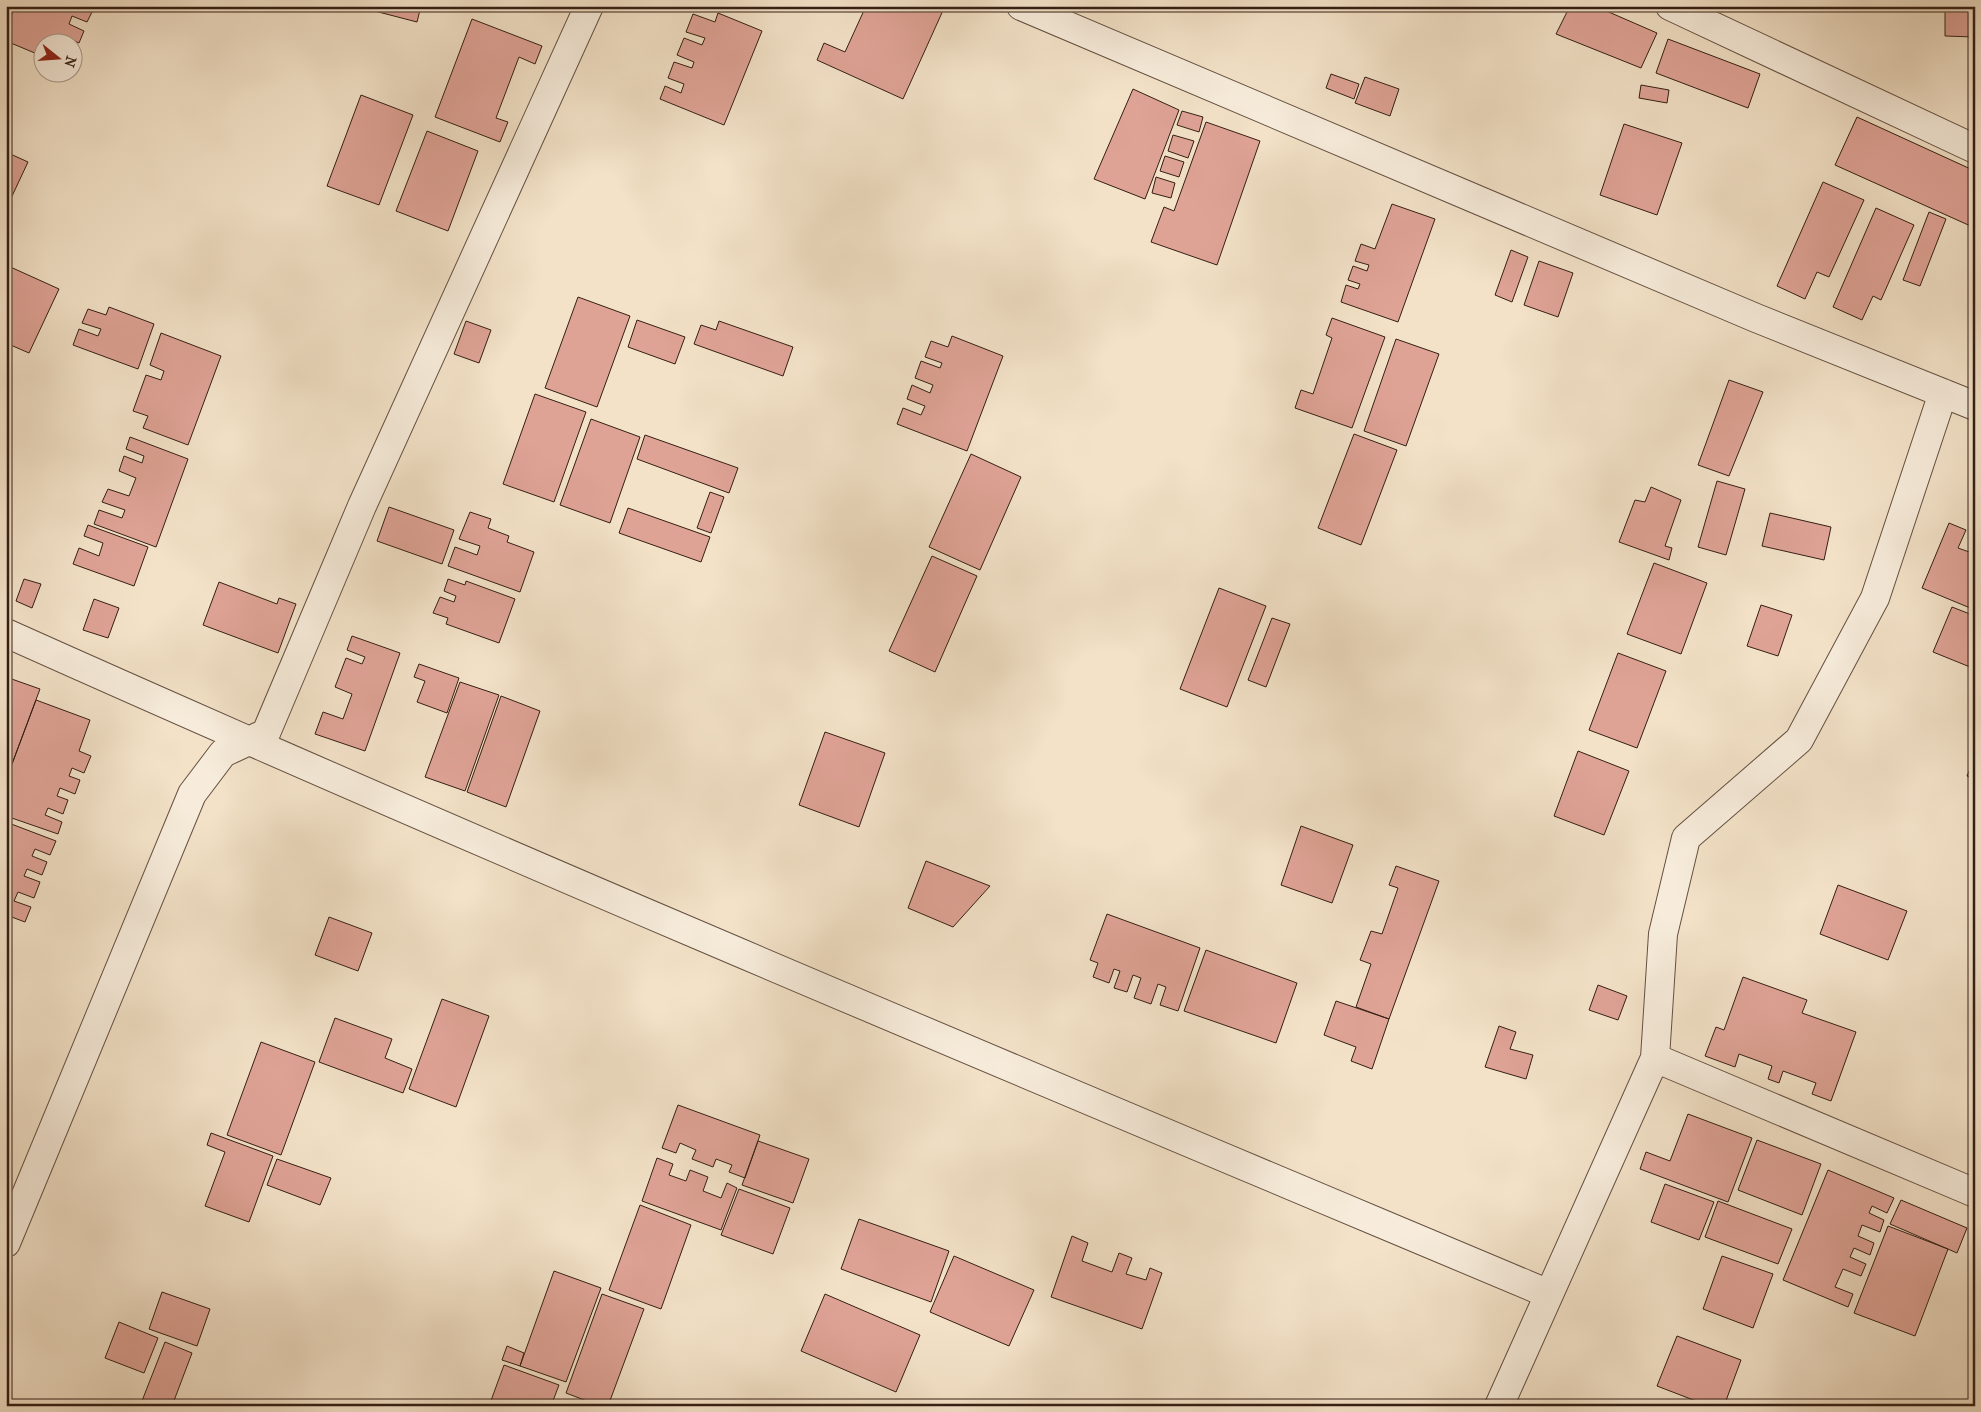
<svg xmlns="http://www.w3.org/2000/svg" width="1981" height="1412" font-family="'IM FELL French Canon',serif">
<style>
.building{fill:#dfa396;stroke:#341f14}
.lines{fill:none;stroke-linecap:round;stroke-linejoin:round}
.street-casing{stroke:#645041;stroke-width:30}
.street{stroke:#f7ecdb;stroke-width:28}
</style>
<rect width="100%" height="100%" fill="#f3e2c8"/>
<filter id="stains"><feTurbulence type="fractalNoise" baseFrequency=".004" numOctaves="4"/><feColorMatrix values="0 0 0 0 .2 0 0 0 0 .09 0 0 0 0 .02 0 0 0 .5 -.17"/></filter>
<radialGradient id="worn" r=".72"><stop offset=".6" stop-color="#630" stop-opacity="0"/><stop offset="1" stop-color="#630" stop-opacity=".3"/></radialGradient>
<!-- building -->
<path class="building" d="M15 6H90L94 8 87 22 72 16 69 24 84 31 79 43 64 36 61 42H42V56L6 41V29Z
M368 6H421L417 22 367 9Z
M866 6H945L903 99 817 60 824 43 845 52Z
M1570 6H1595L1657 33 1641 68 1556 34Z
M1945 6H1975V37L1945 36Z
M718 13 762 31 724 125 660 99 665 86 681 93 684 84 668 78 674 62 692 68 694 62 677 55 684 38 702 45 705 38 686 32 693 14 715 22Z
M472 19 542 46 535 64 519 57 496 118 508 122 500 142 435 117Z
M1668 39 1760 74 1748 108 1656 73Z
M1331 74 1359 84 1354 99 1326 88Z
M1365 77 1399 89 1390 116 1355 103Z
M1641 85 1669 90 1667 103 1639 98Z
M1133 89 1179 110 1145 199 1094 179Z
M361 95 413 115 379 205 327 186Z
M1182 111 1203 117 1199 132 1177 125Z
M1857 117 1975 171V228L1835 165Z
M1206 122 1260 141 1217 265 1151 242 1164 207 1174 211Z
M1624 124 1682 143 1657 215 1600 195Z
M427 131 478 151 448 231 396 211Z
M1173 135 1194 141 1188 158 1168 151Z
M6 152 28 162 6 209Z
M1165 156 1184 162 1179 177 1160 171Z
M1156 177 1175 183 1171 198 1152 193Z
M1823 182 1864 200 1829 277 1817 272 1805 299 1777 286Z
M1392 204 1435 219 1398 322 1341 302 1346 285 1358 289 1360 284 1348 280 1353 266 1367 271 1369 265 1355 261 1361 244 1375 249Z
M1876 208 1914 225 1881 300 1873 296 1862 320 1833 307Z
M1929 212 1946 219 1920 286 1903 280Z
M1511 250 1528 257 1512 302 1495 295Z
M1539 261 1573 273 1558 317 1524 305Z
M6 265 59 289 29 353 6 343Z
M578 297 630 316 597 407 545 388Z
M109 307 154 324 138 369 73 345 79 329 98 336 101 329 82 323 88 309 106 315Z
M1332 318 1385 337 1352 428 1295 408 1301 390 1313 394 1332 338 1326 335Z
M637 320 685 337 675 364 628 347Z
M466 321 491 330 479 363 454 354Z
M719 321 793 347 783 376 694 344 701 325 716 330Z
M161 333 221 356 188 445 143 428 148 416 133 411 146 375 161 380 164 371 150 365Z
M952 336 1003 356 967 451 897 424 903 408 921 415 925 406 907 399 912 385 930 393 933 385 915 378 921 361 940 368 942 363 925 357 931 341 948 347Z
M1396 339 1439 354 1406 446 1364 431Z
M1729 380 1763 392 1729 476 1698 465Z
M535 394 586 412 554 502 503 484Z
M591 419 640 437 610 523 560 505Z
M1354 434 1397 450 1361 545 1318 528Z
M645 435 738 468 729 493 637 459Z
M130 437 188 459 156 547 94 524 99 510 122 518 125 510 102 502 108 489 129 496 136 478 119 471 124 456 142 463 144 456 126 449Z
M971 454 1021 477 980 570 929 547Z
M1717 481 1745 489 1726 555 1698 547Z
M1651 487 1681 500 1665 546 1672 548 1669 560 1619 542 1635 500 1645 502Z
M710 492 724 497 711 533 697 528Z
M389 507 454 530 442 564 377 541Z
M628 508 710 537 701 562 619 533Z
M470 512 491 519 488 528 509 536 507 542 534 552 520 592 448 566 455 547 477 555 480 546 459 539Z
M1770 513 1831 527 1824 560 1762 546Z
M1949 523 1966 530 1958 548 1975 554V610L1922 588Z
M88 525 148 547 134 586 73 564 79 548 99 556 103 543 84 536Z
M932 556 977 576 935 672 889 651Z
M1654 563 1707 583 1681 654 1627 634Z
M24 579 41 584 32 608 16 601Z
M448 579 465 585 466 581 515 599 499 643 446 624 448 618 433 613 440 597 454 602 456 596 444 591Z
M219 582 277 604 279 598 296 604 278 653 203 625Z
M1219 588 1266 606 1227 707 1180 689Z
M94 599 119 608 108 638 83 630Z
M1761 605 1792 615 1778 656 1747 646Z
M1952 607 1975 616V669L1933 652Z
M1272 618 1290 624 1266 687 1248 680Z
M352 636 400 653 365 751 315 734 323 712 343 719 352 694 335 687 346 658 362 664 365 657 347 650Z
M1618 653 1666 671 1637 748 1589 730Z
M419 664 459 678 447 713 417 702 425 681 414 677Z
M6 677 40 689 6 780Z
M460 682 499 695 465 791 425 777Z
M501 696 540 711 506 807 467 792Z
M36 700 90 720 79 751 91 756 84 773 72 768 69 776 80 780 75 794 60 788 57 796 68 800 63 814 48 808 45 815 62 822 58 834 6 816V780Z
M825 732 885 753 859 827 799 805Z
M1578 751 1629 771 1604 835 1554 816Z
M1975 757V779L1967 776Z
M6 822 56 841 50 855 35 849 32 856 47 862 42 875 27 869 24 876 40 882 34 898 18 892 14 901 31 907 25 922 9 916 6 923Z
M1301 826 1353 845 1332 903 1281 885Z
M926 861 990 886 953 927 908 908Z
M1396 866 1439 881 1389 1019 1356 1007 1371 964 1360 960 1371 931 1382 934 1398 888 1389 885Z
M1838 885 1907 911 1888 960 1820 934Z
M1107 914 1200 948 1178 1011 1160 1005 1166 987 1158 984 1151 1004 1134 998 1141 978 1133 975 1127 992 1114 988 1120 971 1114 969 1109 983 1093 977 1098 963 1090 960Z
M329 917 372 933 358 971 315 955Z
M1206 950 1297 983 1276 1043 1184 1011Z
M1743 977 1807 1000 1802 1013 1856 1032 1831 1101 1812 1094 1816 1083 1783 1071 1779 1083 1768 1079 1772 1066 1739 1054 1735 1067 1705 1056 1716 1027 1724 1030Z
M1598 985 1627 996 1618 1020 1589 1010Z
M442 999 489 1016 456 1107 409 1089Z
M1336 1001 1389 1019 1372 1069 1351 1061 1356 1047 1324 1035Z
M335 1018 392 1039 385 1058 412 1069 403 1093 319 1062Z
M1499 1026 1516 1032 1510 1049 1533 1055 1526 1079 1485 1067Z
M261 1042 315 1062 281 1155 227 1135Z
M678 1105 760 1135 745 1178 729 1172 732 1165 716 1159 713 1167 692 1159 696 1150 680 1143 676 1153 662 1148Z
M1688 1114 1752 1138 1728 1202 1640 1169 1646 1152 1670 1161Z
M211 1133 273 1156 249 1222 205 1206 225 1152 207 1145Z
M1757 1140 1821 1164 1802 1215 1738 1190Z
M758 1141 809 1159 793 1203 742 1185Z
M657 1158 673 1164 669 1175 686 1181 690 1170 708 1177 703 1191 721 1198 727 1183 737 1188 721 1230 642 1201Z
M277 1159 331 1178 320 1205 267 1185Z
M1828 1170 1894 1198 1887 1213 1872 1206 1869 1213 1884 1220 1880 1232 1862 1225 1858 1236 1874 1243 1870 1255 1854 1248 1850 1257 1866 1264 1861 1276 1843 1269 1835 1287 1853 1294 1848 1307 1783 1280Z
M1665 1184 1714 1202 1699 1240 1651 1222Z
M739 1189 790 1208 773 1254 721 1235Z
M1901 1200 1967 1228 1957 1253 1890 1224Z
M1718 1201 1792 1229 1778 1264 1705 1237Z
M640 1205 691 1225 661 1309 609 1290Z
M859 1219 949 1251 931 1302 841 1269Z
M1888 1226 1948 1249 1915 1336 1854 1313Z
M1072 1236 1088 1243 1082 1261 1112 1272 1119 1253 1132 1258 1126 1274 1146 1280 1150 1268 1162 1273 1142 1329 1051 1297Z
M954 1256 1034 1290 1009 1346 930 1312Z
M1722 1256 1773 1274 1753 1328 1703 1309Z
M554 1271 601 1288 566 1382 520 1366Z
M162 1292 210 1309 197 1346 149 1329Z
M602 1294 644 1309 608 1406H600L566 1393Z
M825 1294 920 1335 896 1392 801 1351Z
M119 1322 158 1338 144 1373 105 1358Z
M1677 1336 1741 1360 1724 1406H1709L1657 1386Z
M165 1342 192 1353 172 1406H140Z
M507 1346 524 1353 520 1366 502 1360Z
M504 1365 559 1385 551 1406H489Z"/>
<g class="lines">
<!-- street casing -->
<g class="street-casing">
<path id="street" d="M1021 6 1756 318 1975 406
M1670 6 1975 149
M6 633C517 862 1033 1077 1549 1294
M1655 1058 1975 1193
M6 1243 192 794 223 753 266 733 362 506 589 6
M1499 1406 1655 1058 1663 934 1686 838 1799 740 1875 598 1943 393"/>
</g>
<!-- street -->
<use href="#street" class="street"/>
</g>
<!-- margin -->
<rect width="1981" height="1412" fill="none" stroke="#f3e2c8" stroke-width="25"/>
<rect x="8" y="8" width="1966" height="1397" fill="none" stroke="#341f14" stroke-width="2.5"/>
<rect x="12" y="12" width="1956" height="1387" fill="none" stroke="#341f14"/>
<!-- north arrow -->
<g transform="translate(58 58) rotate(107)"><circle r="24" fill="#f7ecdb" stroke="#a99a8b"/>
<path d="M0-4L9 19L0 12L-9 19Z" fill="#8f2418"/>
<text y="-8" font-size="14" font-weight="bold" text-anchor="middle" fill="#341f14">N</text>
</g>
<rect width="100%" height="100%" filter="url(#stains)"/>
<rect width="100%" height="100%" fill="url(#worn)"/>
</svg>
